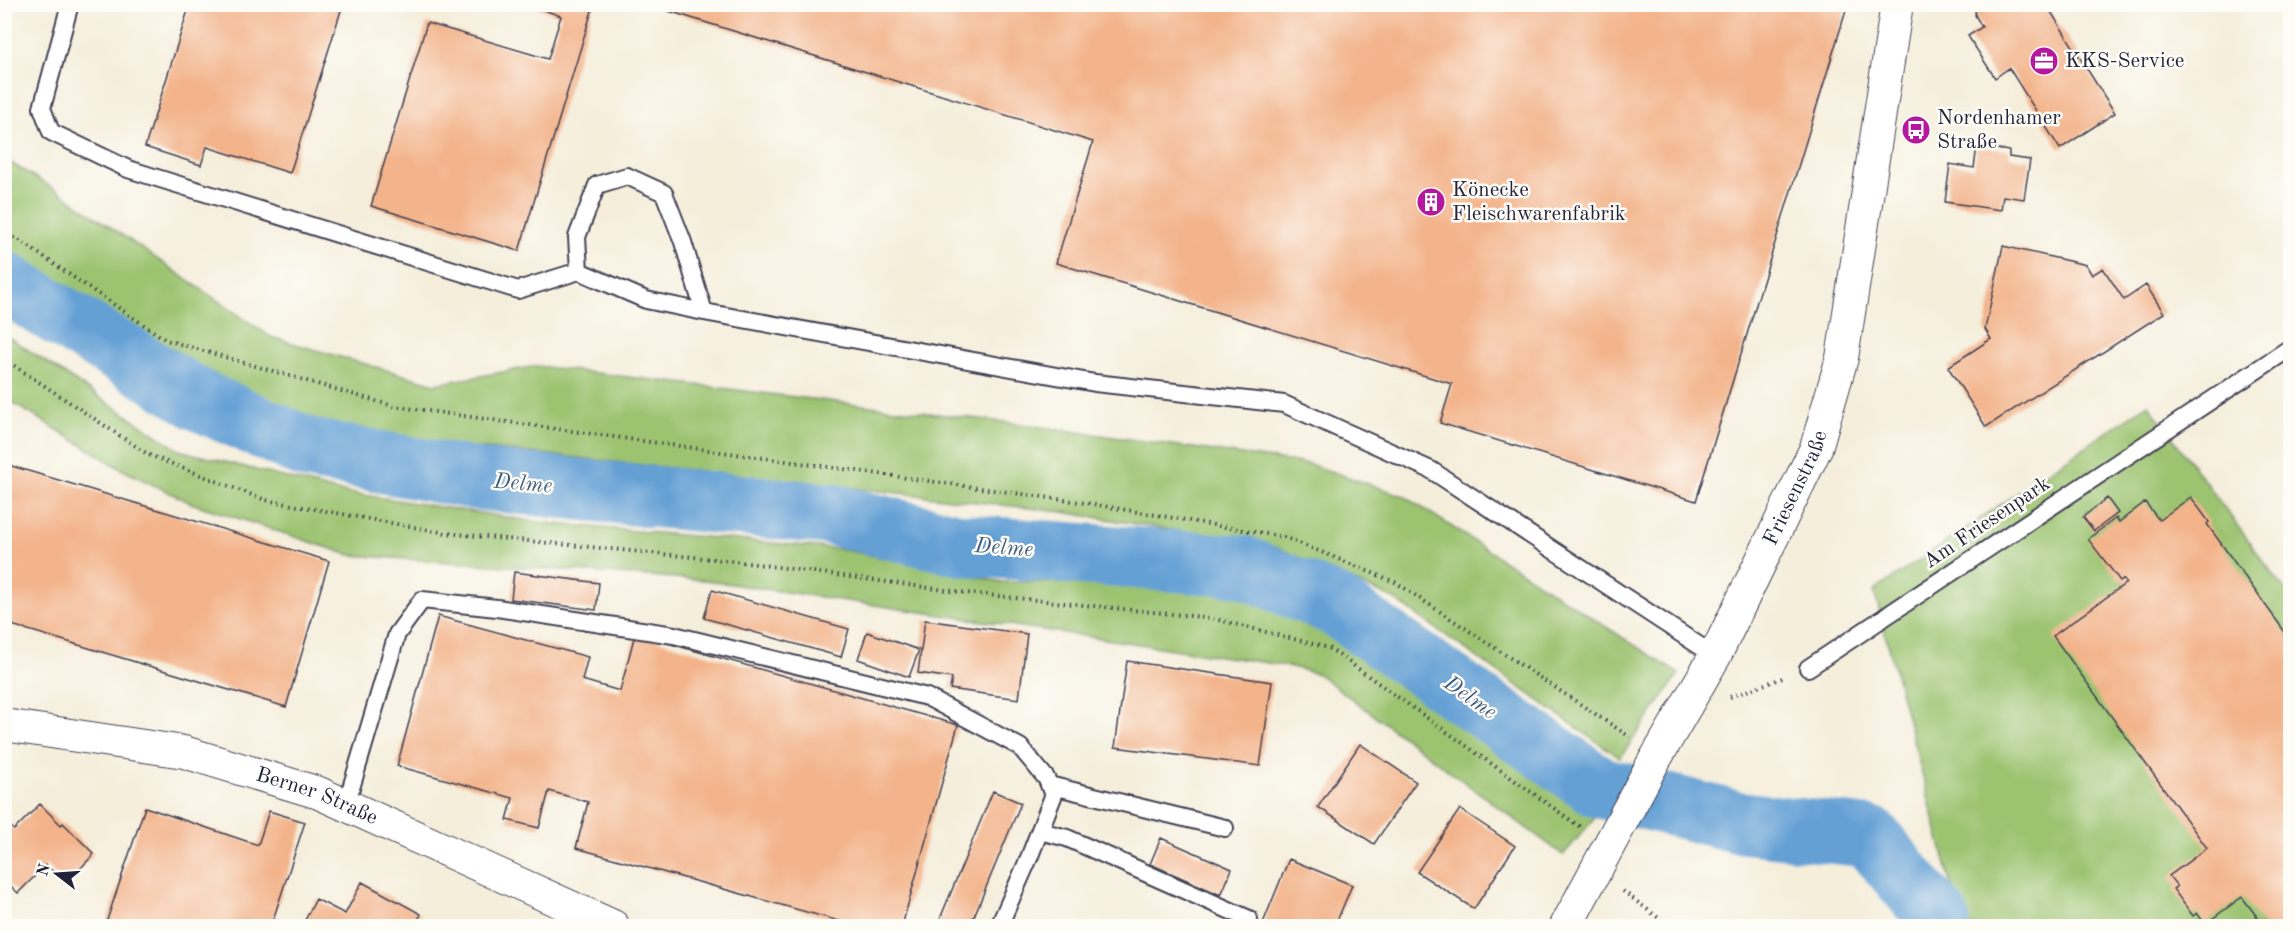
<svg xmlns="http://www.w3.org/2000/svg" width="2295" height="931" font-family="'Old Standard TT',serif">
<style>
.green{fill:#9bc370;stroke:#5e7256;stroke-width:1.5}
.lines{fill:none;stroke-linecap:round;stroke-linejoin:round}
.river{stroke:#65a0d5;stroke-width:62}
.building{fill:#f3b48b}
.service-casing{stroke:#424153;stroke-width:20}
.minor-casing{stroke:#424153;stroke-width:34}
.path{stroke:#424153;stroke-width:4;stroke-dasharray:1.5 4.5;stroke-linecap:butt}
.service{stroke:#fff;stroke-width:16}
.minor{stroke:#fff;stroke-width:32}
.labels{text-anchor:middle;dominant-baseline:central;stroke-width:5;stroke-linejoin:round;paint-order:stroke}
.poi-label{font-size:21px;fill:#22223b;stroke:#fdfcf7;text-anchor:start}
.street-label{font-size:21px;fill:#22223b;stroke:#fdfcf7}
.water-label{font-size:22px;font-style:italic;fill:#405b80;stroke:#fdfcf7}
</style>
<rect width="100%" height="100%" fill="#fdfcf7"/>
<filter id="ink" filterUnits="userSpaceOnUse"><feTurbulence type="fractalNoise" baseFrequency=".0167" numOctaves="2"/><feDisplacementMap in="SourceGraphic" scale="12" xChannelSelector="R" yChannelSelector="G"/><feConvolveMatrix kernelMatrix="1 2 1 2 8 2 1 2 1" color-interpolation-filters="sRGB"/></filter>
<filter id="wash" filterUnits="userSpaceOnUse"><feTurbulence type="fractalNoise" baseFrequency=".008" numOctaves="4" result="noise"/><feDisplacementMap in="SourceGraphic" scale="24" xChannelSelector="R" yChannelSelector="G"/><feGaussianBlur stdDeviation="1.35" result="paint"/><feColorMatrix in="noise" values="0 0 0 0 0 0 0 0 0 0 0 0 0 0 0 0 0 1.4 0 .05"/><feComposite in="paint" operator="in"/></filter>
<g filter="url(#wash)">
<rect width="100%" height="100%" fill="#f5eedb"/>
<!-- green -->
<path class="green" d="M4 159 61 193 271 337 435 384 537 366 1013 423 1309 464 1404 496 1679 674 1620 758 1394 599 1276 547 1063 512 838 486 522 452 330 436 173 358 5 251Z
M4 334 179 450 337 491 545 523 840 549 1002 582 1226 584 1331 627 1596 817 1563 855 1318 674 1288 666 704 580 350 555 191 503 123 470 5 398Z
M2148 404 2290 597V926H1962L1874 591Z"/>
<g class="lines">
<!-- river -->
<path class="river" d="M4 282 199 400 309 449 482 480 830 514 961 545 1242 566 1335 605 1599 787 1737 822 1870 837 1938 918 1940 926"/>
</g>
<g id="blocks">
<!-- building -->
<path class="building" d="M190 4H343L290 173 207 147 201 165 145 147Z
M526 4H594L519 251 371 206 427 23 548 59 561 16Z
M646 4H1848L1696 501 1440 423 1452 384 1056 263 1093 142Z
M1976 4H2046L2115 113 2060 149 2009 68 1995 78 1968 36 1982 27 1975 15Z
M1977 146 2009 151V157L2030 160 2024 199 2003 196 2001 210 1945 202 1950 164 1974 168Z
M2003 246 2086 265 2092 275 2103 268 2124 300 2146 285 2164 313 1986 427 1948 367 1991 339 1985 329Z
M5 464 329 561 286 707 5 623Z
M2191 497 2209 522 2207 524 2290 639V926H2264L2242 897 2205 924 2197 913 2193 916 2173 889 2177 886 2169 876 2207 848 2053 636 2126 583 2123 579 2120 581 2088 539 2116 518 2119 522 2145 502 2159 520Z
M2107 498 2118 513 2094 531 2083 517Z
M514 572 599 583 596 610 511 599Z
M712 590 849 629 841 657 704 618Z
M438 616 588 657 582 680 620 691 635 634 958 725 902 926H857L576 848 588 802 549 791 539 828 507 820 513 798 397 766Z
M925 620 1027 634 1019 699 950 689 952 678 918 673Z
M867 632 919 650 909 677 858 659Z
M1127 661 1272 682 1260 766 1115 747Z
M1360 744 1416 782 1374 844 1318 807Z
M993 791 1021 803 970 926H937Z
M40 804 61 825 63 823 94 854 66 884 46 865 18 893 4 880V820L14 830Z
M145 807 258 845 269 811 305 822 271 926H105Z
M1460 809 1515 846 1474 909 1417 872Z
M1161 838 1232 869 1221 895 1150 864Z
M1289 859 1352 885 1335 926H1270L1263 923Z
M362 882 421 914 415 926H302L316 899 345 914Z"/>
</g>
</g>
<g filter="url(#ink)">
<use href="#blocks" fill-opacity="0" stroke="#424153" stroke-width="1.5"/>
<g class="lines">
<!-- service casing -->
<g class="service-casing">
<path id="service" d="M70 4 42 108 51 132 128 169 518 290 579 271
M704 312 683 242 664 193 627 176 597 185 577 237 579 271 646 300 704 312 1095 383 1284 404 1431 470 1715 656
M1808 668 2290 348
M1049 785 1225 828
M346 805 397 634 422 600 497 608 674 635 927 697 1020 747 1046 778 1054 794 1029 858 999 926
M1040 831 1067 838 1249 919"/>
</g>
<!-- minor casing -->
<g class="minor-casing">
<g id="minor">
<path id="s1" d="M4 725 184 752 319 793 613 926"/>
<path id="s2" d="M1566 926 1653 763 1715 656 1816 448 1842 358 1897 4"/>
</g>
</g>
<!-- path -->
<path class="path" d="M4 230 166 340 393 406 1086 503 1284 537 1395 582 1630 737
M4 359 149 455 265 500 446 533 734 561 967 593 1211 618 1329 648 1583 829
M1730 697 1785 677
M1623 891 1669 926"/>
<!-- service -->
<use href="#service" class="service"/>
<!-- minor -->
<use href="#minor" class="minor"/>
</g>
</g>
<!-- icons -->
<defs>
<g id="office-disc" transform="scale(1.5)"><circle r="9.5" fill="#b5179e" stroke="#fdfcf7"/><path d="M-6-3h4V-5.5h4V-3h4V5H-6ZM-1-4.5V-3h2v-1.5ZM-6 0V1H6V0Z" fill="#fff"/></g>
<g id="bus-disc" transform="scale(1.5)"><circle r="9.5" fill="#b5179e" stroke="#fdfcf7"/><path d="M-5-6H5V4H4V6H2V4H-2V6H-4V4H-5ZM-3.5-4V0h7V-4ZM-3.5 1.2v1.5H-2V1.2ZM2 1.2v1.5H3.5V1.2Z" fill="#fff"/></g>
<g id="building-disc" transform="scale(1.5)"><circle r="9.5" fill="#b5179e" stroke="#fdfcf7"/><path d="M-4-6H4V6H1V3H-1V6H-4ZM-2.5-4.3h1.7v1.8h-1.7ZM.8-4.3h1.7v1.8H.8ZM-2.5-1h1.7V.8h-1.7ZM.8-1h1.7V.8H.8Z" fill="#fff"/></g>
</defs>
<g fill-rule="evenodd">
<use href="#office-disc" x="2044" y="61"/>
<use href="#bus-disc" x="1916" y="130"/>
<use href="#building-disc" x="1431" y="202"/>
</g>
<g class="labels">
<!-- poi labels -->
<g class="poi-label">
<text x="2065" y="61">KKS-Service</text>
<text x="1937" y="118">Nordenhamer<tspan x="1937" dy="24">Straße</tspan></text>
<text x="1452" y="190">Könecke<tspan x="1452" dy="24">Fleischwarenfabrik</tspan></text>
</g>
<!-- street labels -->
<g class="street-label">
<text stroke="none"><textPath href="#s2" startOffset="495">Friesenstraße</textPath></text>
<text transform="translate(1987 523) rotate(-34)">Am Friesenpark</text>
<text stroke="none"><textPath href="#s1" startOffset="322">Berner Straße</textPath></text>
</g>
<!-- water labels -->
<g class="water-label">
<text transform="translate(523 484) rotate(5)">Delme</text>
<text transform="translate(1004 548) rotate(4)">Delme</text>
<text transform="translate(1470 698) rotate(35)">Delme</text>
</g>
</g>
<!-- margin -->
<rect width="2295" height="931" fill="none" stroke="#fdfcf7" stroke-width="24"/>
<!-- north arrow -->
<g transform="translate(57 874) rotate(287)" stroke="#fdfcf7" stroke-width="4.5" paint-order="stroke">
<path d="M0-4.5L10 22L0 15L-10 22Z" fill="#22223b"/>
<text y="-9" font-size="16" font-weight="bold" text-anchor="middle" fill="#22223b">N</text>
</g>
</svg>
